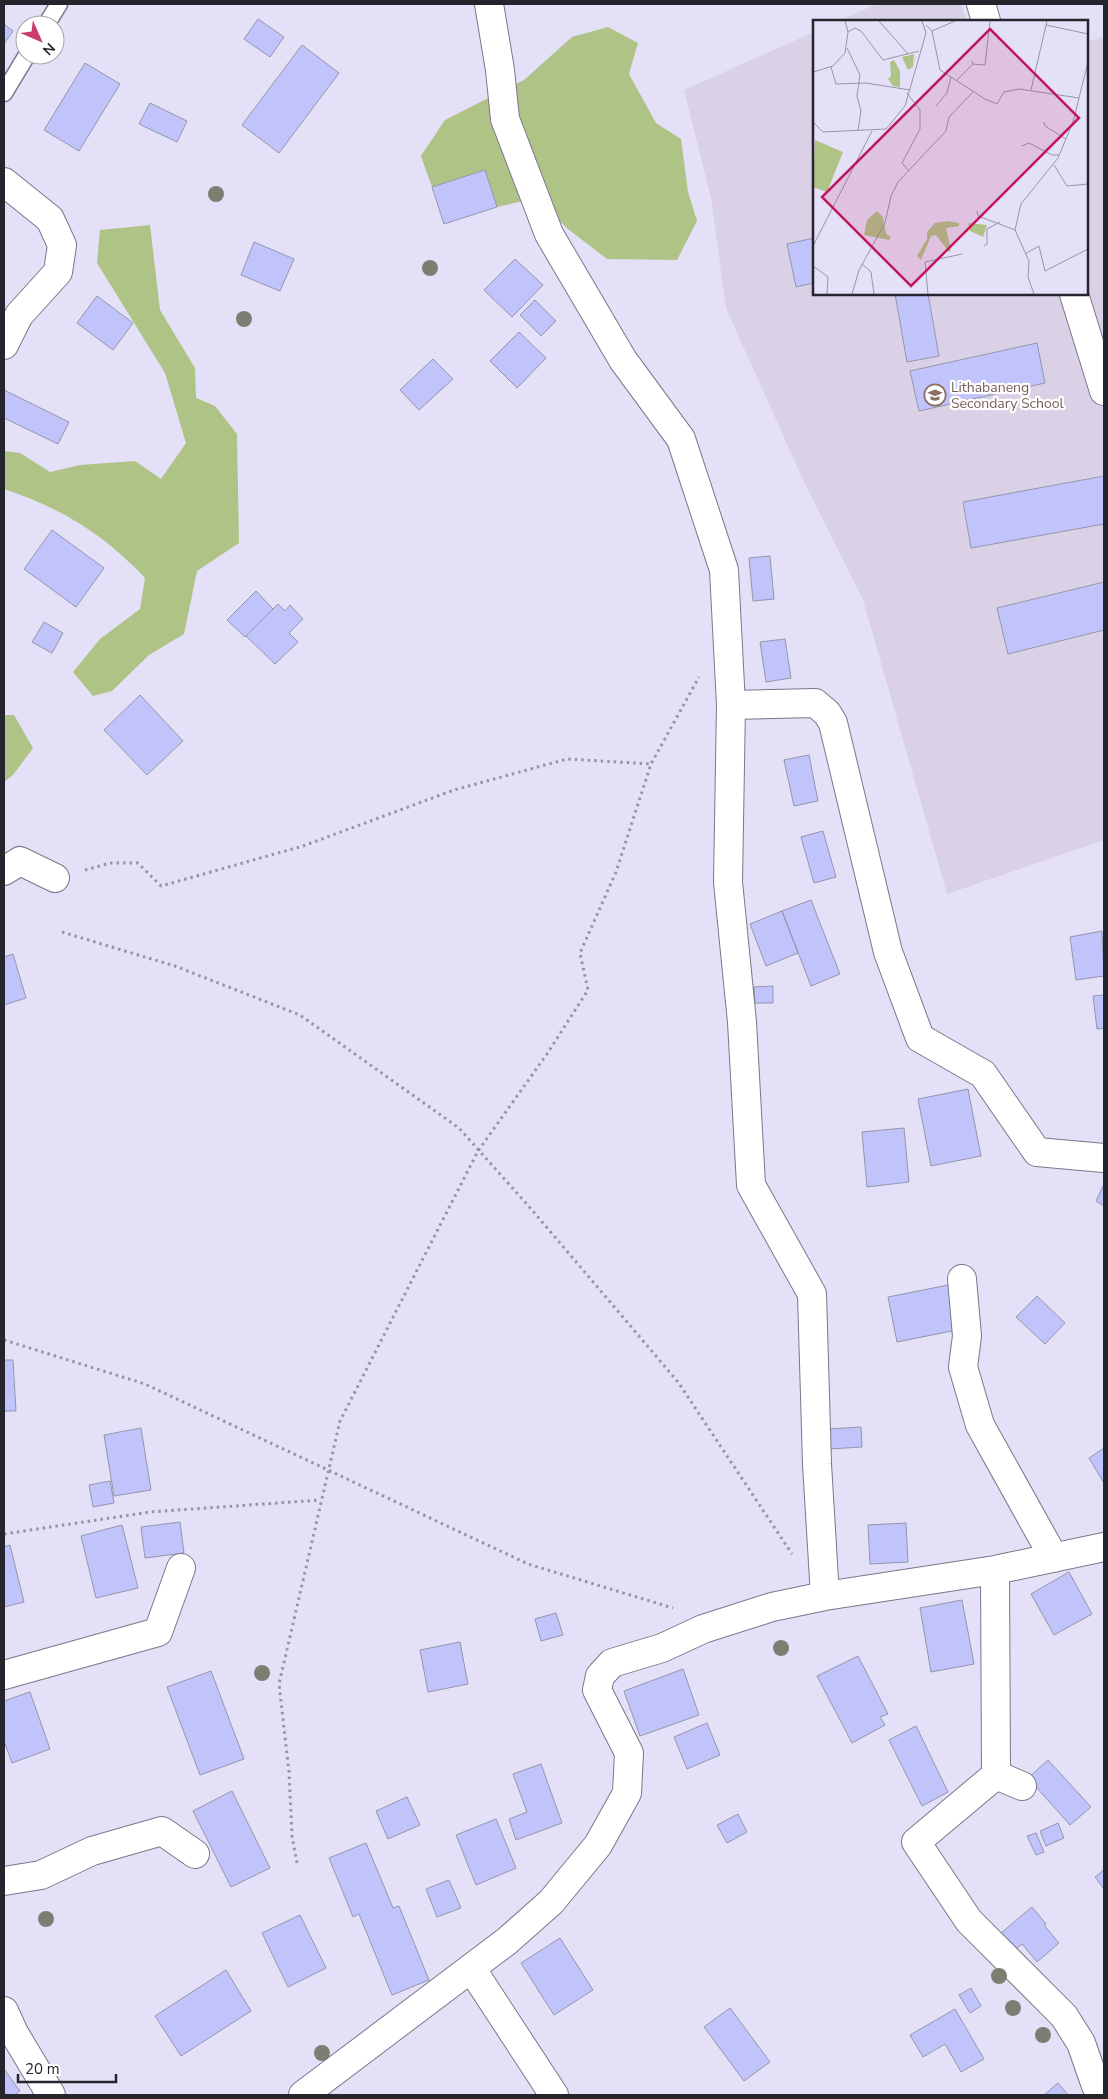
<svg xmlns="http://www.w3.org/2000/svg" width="1108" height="2099" font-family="'Nunito Sans',sans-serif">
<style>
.education{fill:#dad1e6}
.green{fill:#afc386}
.building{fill:#c0c4fb;stroke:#9496ab}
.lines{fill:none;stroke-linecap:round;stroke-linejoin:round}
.lane-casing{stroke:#7a778b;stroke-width:19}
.street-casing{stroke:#7a778b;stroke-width:30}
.path{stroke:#9693a4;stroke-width:3;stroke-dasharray:2.5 4;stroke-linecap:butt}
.lane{stroke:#fff;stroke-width:16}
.street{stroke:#fff;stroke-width:28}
.tree{fill:#7b7f72}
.labels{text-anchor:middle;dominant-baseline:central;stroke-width:4.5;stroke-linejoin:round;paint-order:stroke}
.education-label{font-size:14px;fill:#785e54;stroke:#fff;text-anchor:start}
.inset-road{fill:none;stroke:#9895a6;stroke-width:1}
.view{fill:#c2185b;fill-opacity:0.15;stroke:#c2185b;stroke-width:2.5}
.inset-edge{fill:none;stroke:#26252d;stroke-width:2.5}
</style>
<rect width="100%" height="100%" fill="#e4e0f7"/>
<!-- education -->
<path class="education" d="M877 4H961L967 21H838Z
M814 32V294H1087V42L1104 36V840L947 894 863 600 804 482 726 308 711 198 684 90Z"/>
<!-- green -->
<path class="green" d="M608 27 638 43 629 74 656 123 681 139 688 192 697 221 677 260 607 259 568 229 535 198 497 207 485 170 432 187 421 156 445 120 524 80 572 37Z
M150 225 160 310 195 368 196 398 215 406 237 434 239 543 197 571 184 634 149 655 112 691 93 696 73 672 100 639 140 609 145 578C104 534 61 508 4 489V451L20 453 50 472 80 465 135 461 161 479 186 443 165 373 97 263 100 230Z
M4 715H14L33 748 13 775 4 782Z"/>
<!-- building -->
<path class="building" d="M258 19 284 37 270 57 244 39Z
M4 24 13 31 4 44Z
M302 45 339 73 279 153 242 125Z
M85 63 120 84 79 151 44 130Z
M150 103 187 121 177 142 139 124Z
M485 170 497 207 444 224 432 187Z
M814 238V283L796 287 787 244Z
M254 242 294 259 280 291 241 275Z
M515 259 543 285 512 317 484 290Z
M895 294H928L939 356 907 362Z
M97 296 133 323 113 350 77 323Z
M535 300 556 321 541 336 520 315Z
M519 332 546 358 517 388 490 361Z
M1037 343 1045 383 919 411 910 371Z
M433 359 453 379 419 410 400 390Z
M4 390 69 422 58 444 4 418Z
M1104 476V524L971 548 963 502Z
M52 530 104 568 76 607 24 569Z
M770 556 774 599 753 601 749 558Z
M1104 582V630L1008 654 997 608Z
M256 591 273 609 245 637 227 620Z
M278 604 285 611 290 605 303 619 289 633 298 642 275 664 246 636Z
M44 622 63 633 52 653 32 642Z
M785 639 791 678 766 682 760 642Z
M140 695 183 741 147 775 104 730Z
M809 755 818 801 794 806 784 760Z
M823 831 836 877 814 883 801 837Z
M811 900 840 974 811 986 782 911Z
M782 911 798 953 766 966 750 924Z
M1102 931 1104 976 1076 980 1070 937Z
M13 954 26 998 4 1005V957Z
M773 986V1003H755L754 987Z
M1104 995V1028L1097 1029 1093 996Z
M968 1089 981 1156 931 1166 918 1099Z
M904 1128 909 1182 867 1187 862 1132Z
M1104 1184V1206L1096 1201Z
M948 1285 957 1330 897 1342 888 1297Z
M1037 1296 1065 1323 1045 1344 1016 1317Z
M4 1360H13L16 1411H4Z
M861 1427 862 1447 829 1449 828 1429Z
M141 1428 151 1490 114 1496 104 1435Z
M1104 1448V1483L1089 1458Z
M110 1481 114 1503 93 1507 89 1485Z
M180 1522 184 1553 145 1558 141 1527Z
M906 1523 908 1562 870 1564 868 1525Z
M122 1525 138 1588 96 1598 81 1536Z
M10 1545 24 1602 4 1607V1547Z
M1069 1572 1092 1614 1054 1635 1031 1594Z
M962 1600 974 1664 931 1672 920 1608Z
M556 1613 563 1635 541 1641 535 1619Z
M460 1642 468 1684 428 1692 420 1650Z
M858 1656 888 1714 880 1717 885 1725 852 1743 817 1676Z
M683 1669 699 1715 640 1736 624 1691Z
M211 1671 244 1759 200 1775 167 1687Z
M30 1692 50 1749 12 1763 4 1741V1701Z
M707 1723 720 1755 687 1769 674 1737Z
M916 1726 948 1792 922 1806 889 1740Z
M1048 1760 1091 1807 1070 1825 1028 1778Z
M541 1764 562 1823 516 1840 509 1819 527 1812 513 1774Z
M232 1791 270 1868 231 1887 193 1811Z
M407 1797 420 1825 388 1839 376 1811Z
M738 1814 747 1832 727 1843 717 1825Z
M496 1819 516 1868 476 1885 456 1835Z
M1058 1823 1064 1838 1046 1846 1040 1831Z
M1036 1833 1044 1852 1036 1855 1027 1836Z
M366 1843 393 1908 399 1906 429 1980 392 1995 359 1914 353 1917 329 1858Z
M1104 1870V1889L1095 1877Z
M449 1880 461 1908 437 1917 426 1889Z
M1032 1907 1046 1924 1044 1925 1059 1943 1037 1962 1022 1944 1015 1950 1001 1933Z
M300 1915 326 1968 288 1987 262 1933Z
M560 1938 593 1990 554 2015 521 1963Z
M226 1970 251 2011 181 2056 155 2016Z
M971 1988 981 2006 970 2013 959 1995Z
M730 2008 770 2062 744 2081 704 2027Z
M955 2009 984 2059 961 2072 945 2044 923 2057 910 2035Z
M4 2069 20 2091 15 2095H4Z
M1058 2083 1068 2095H1044Z"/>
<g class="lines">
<!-- lane casing -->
<g class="lane-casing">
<path id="lane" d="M46 25 59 4
M4 93 27 55"/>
</g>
<!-- street casing -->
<g class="street-casing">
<path id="street" d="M489 4 500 70 505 119 549 234 623 360 681 439 724 570 731 705 728 882 742 1022 751 1185 812 1294 817 1464 825 1596
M981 4 986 21
M4 182 50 219 62 245 58 272 19 315 4 345
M1074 294 1104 391
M731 705 815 703 827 713 833 723 888 952 920 1038 983 1074 1037 1152 1104 1158
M4 871 20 861 55 878
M962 1279 967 1336 963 1367 980 1425 1054 1558
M995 1570 996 1775 1022 1786
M4 1675 158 1632 181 1568
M996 1775 916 1842 969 1921 1064 2016 1081 2043 1096 2086 1104 2093
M4 1881 41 1875 92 1851 162 1831 195 1854
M471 1968 554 2095
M4 2011 14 2033 51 2095
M303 2095 507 1941 551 1902 598 1845 627 1793 629 1753 597 1690 600 1676 612 1663 662 1648 703 1629 772 1607 825 1596 995 1570 1104 1547"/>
</g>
<!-- path -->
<path class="path" d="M85 870 110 863H138L161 886 303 846 454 790 567 759 651 764
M62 932 175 966 300 1015 459 1128 532 1210 678 1382 792 1554
M4 1340 145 1384 528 1564 673 1608
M4 1534 150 1512 320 1500
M297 1863 292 1836 289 1772 279 1684 340 1421 478 1151 547 1054 588 990 580 953 616 872 651 764 699 677"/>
<!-- lane -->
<use href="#lane" class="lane"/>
<!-- street -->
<use href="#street" class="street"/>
</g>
<!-- trees -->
<g class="tree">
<circle cx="216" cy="194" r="8"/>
<circle cx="430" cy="268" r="8"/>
<circle cx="244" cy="319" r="8"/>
<circle cx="781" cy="1648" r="8"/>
<circle cx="262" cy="1673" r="8"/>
<circle cx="46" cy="1919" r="8"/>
<circle cx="999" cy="1976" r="8"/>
<circle cx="1013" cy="2008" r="8"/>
<circle cx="1043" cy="2035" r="8"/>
<circle cx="322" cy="2053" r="8"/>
</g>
<!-- icons -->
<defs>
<g id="school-ring" transform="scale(1.125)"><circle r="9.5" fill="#fff" stroke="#8d6e63" stroke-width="1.5"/><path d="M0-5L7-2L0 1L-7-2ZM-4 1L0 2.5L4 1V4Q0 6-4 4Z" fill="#8d6e63"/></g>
</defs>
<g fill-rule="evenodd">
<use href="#school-ring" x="935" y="395"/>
</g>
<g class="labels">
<!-- education labels -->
<g class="education-label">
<text x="951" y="387">Lithabaneng<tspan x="951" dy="16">Secondary School</tspan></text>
</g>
</g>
<!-- overview -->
<g transform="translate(813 20)">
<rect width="275" height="275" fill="#e4e0f7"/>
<path d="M101 34 100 47 95 50 89 37ZM81 40 87 51V67L80 66 75 59 78 56 77 42ZM2 120 30 132 14 172 0 167ZM64 191 70 197 73 214 78 217 76 220 51 215 54 200ZM134 201 146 203V206L133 208 138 230 136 232 123 215 118 216 108 240 104 236 114 219V212L122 203ZM155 203 174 205 170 217 157 211Z" fill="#afc386"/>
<path class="inset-road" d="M66 1 95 34M113 5 119 11 142 1M233 5 275 14M119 11 127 50 172 79 184 84 191 72 206 69 266 78M35 12 42 8 48 11 70 40 106 31M34 28 47 55 44 76 48 91 45 110M160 44 172 45 177 1M18 47 23 64 53 63 97 70M0 52 20 46 32 33 35 12 32 1M144 60 160 44 159 41M218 70 234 1M94 73 107 90V109L89 143 96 151M123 86 134 73 138 57M0 102 10 112 73 109 92 86 113 13 109 1M231 102 232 106 253 119M209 126 216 123 239 135H246M241 145 254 166 275 164M164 191 165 196 202 210M0 226 59 111M171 226 174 224V209L187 202M212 234 226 226 232 251 275 229M49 244 58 252 61 274M0 246 15 257 14 274M39 274 46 250 72 203 78 176 85 162 133 111 136 97 160 72M115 274 112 242 149 234M221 274 215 257 216 241 202 210 208 184 245 138 260 102 275 42"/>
<path class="view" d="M177 9 266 98 98 266 9 177Z"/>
<rect width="275" height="275" class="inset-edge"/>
</g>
<!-- border -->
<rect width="1108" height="2099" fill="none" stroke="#26252d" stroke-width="10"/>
<!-- north arrow -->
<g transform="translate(40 40) rotate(135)"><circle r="24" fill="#ffffff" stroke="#a8a8ab"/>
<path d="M0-4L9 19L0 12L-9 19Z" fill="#c83c70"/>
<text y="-8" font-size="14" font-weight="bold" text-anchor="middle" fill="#26252d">N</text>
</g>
<!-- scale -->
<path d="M18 2074v8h98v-8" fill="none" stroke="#26252d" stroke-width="2.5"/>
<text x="25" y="2074" font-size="15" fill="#26252d" stroke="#ffffff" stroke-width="4" paint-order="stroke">20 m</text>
</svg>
